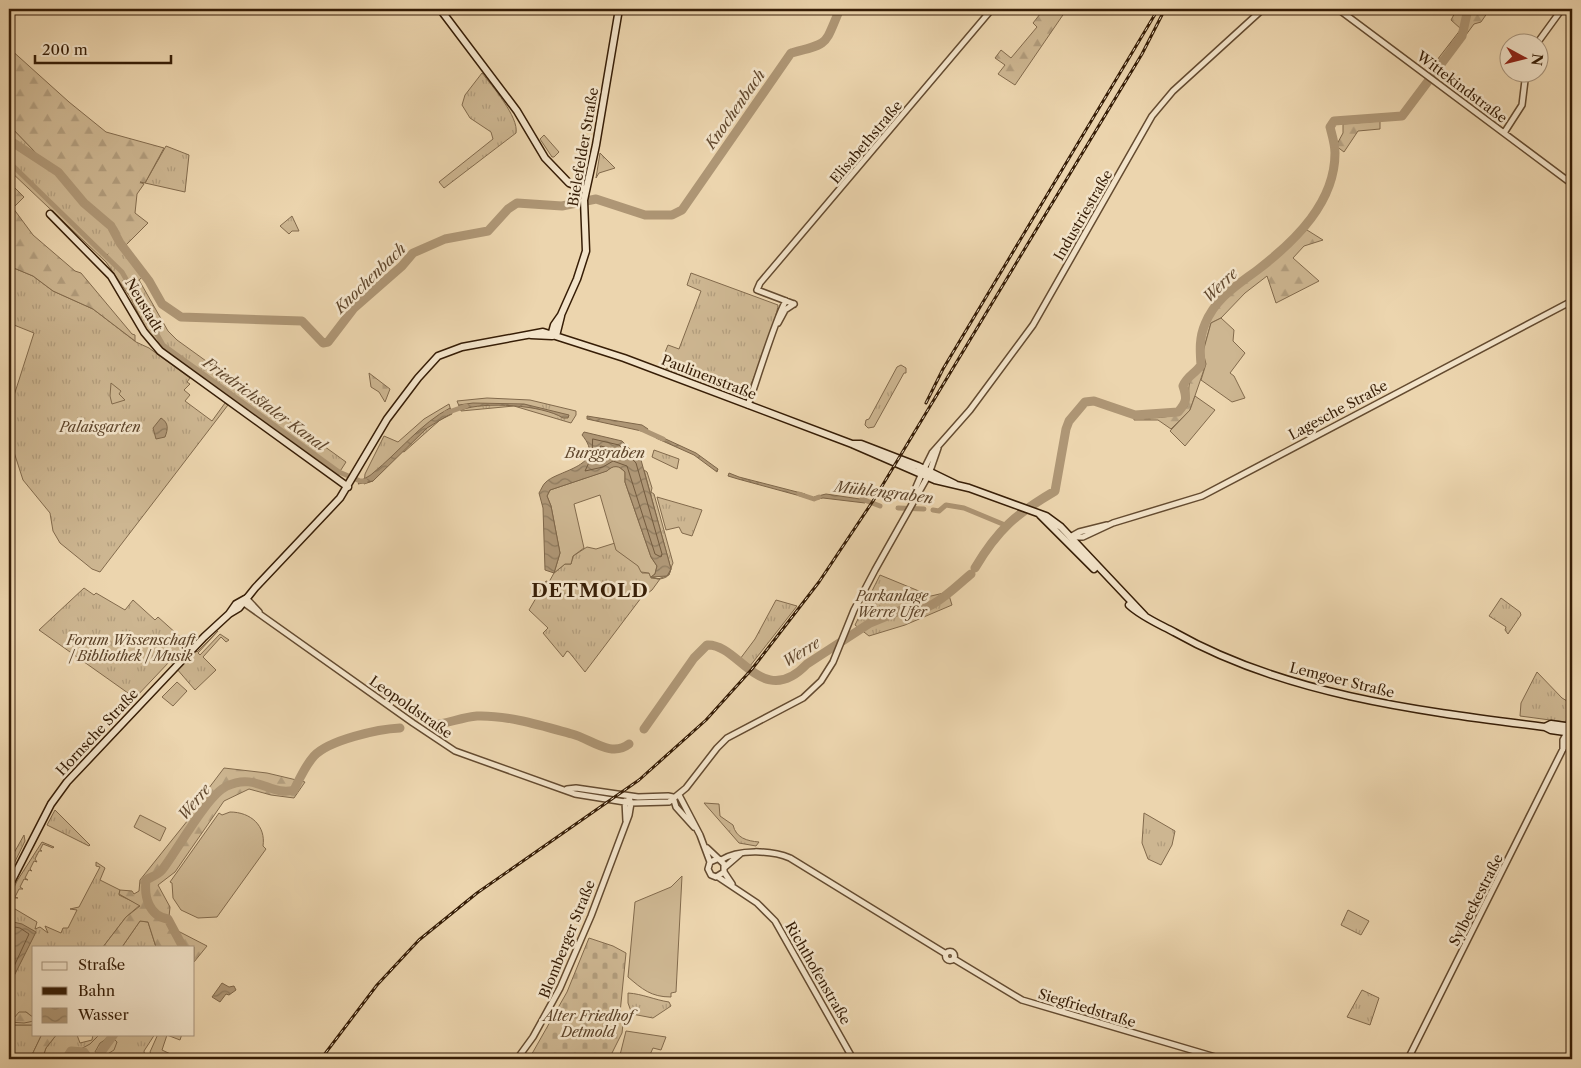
<svg xmlns="http://www.w3.org/2000/svg" width="1581" height="1068" font-family="'Libre Caslon Text',serif">
<style>
.grass{fill:url(#grass-tufts);stroke:#826a4c}
.forest{fill:url(#forest-firs);stroke:#826a4c}
.cemetery{fill:url(#cemetery-stones);stroke:#826a4c}
.garden{fill:#cdb691;stroke:#826a4c}
.water{fill:url(#water-waves);stroke:#7e6649}
.lines{fill:none;stroke-linecap:round;stroke-linejoin:round}
.shore{stroke:#725a3e;stroke-width:1}
.stream{stroke:#7e6649;stroke-width:1}
.canal{stroke:#ae9675;stroke-width:5}
.river{stroke:#ae9675;stroke-width:9}
.tertiary-casing{stroke:#644b30;stroke-width:8}
.secondary-casing{stroke:#361d06;stroke-width:9}
.tertiary{stroke:#f3e4ca;stroke-width:5}
.secondary{stroke:#f3e4ca;stroke-width:6}
.rail-casing{stroke:#361d06;stroke-width:3}
.rail{stroke:#f3e4ca;stroke-width:1;stroke-dasharray:4;stroke-linecap:butt}
.labels{text-anchor:middle;dominant-baseline:central;stroke-width:5;stroke-linejoin:round;paint-order:stroke}
.street-label{font-size:14px;fill:#361d06;stroke:#f3e4ca}
.park-label{font-size:14px;font-style:italic;fill:#5c4329;stroke:#f3e4ca}
.water-label{font-size:15px;font-style:italic;fill:#60472d;stroke:#f3e4ca}
.district-label{font-size:19px;font-weight:bold;letter-spacing:1px;fill:#361d06;stroke:#f3e4ca}
</style>
<defs>
<pattern id="grass-tufts" width="24" height="20" patternUnits="userSpaceOnUse" patternTransform="scale(1.25)"><rect width="24" height="20" fill="#cdb691"/><path d="M3 7l-1-3M5 7V3M7 7l1-3M15 17l-1-3M17 17v-4M19 17l1-3" fill="none" stroke="#b19c7c"/></pattern>
<pattern id="forest-firs" width="22" height="20" patternUnits="userSpaceOnUse" patternTransform="scale(1.25)"><rect width="22" height="20" fill="#cdb691"/><path d="M5 1l3.5 6h-7zM16 11l3.5 6h-7z" fill="#b19c7c"/></pattern>
<pattern id="cemetery-stones" width="16" height="16" patternUnits="userSpaceOnUse" patternTransform="scale(1.25)"><rect width="16" height="16" fill="#cdb691"/><path d="M2 7V4a2 2 0 0 1 4 0v3zM10 15v-3a2 2 0 0 1 4 0v3z" fill="#b19c7c"/></pattern>
<pattern id="water-waves" width="16" height="10" patternUnits="userSpaceOnUse" patternTransform="scale(1.25)"><rect width="16" height="10" fill="#ae9675"/><path d="M0 5q4-4 8 0t8 0" fill="none" stroke="#8e7a5e"/></pattern>
</defs>
<rect width="100%" height="100%" fill="#ecd5ae"/>
<filter id="stains"><feTurbulence type="fractalNoise" baseFrequency=".004" numOctaves="4"/><feColorMatrix values="0 0 0 0 .2 0 0 0 0 .09 0 0 0 0 .02 0 0 0 .5 -.17"/></filter>
<radialGradient id="worn" r=".72"><stop offset=".6" stop-color="#630" stop-opacity="0"/><stop offset="1" stop-color="#630" stop-opacity=".3"/></radialGradient>
<!-- grass -->
<path class="grass" d="M482 73C492 86 519 117 516 133L444 188 439 182 493 139 491 132 470 118 462 105 465 95Z
M9 125 90 208 93 206 95 207C111 231 130 251 146 274L139 280 168 331 177 340 346 462 337 476 166 351 146 329 130 297 106 262 9 170Z
M544 135 559 152 554 157H552L540 139Z
M166 146 189 155 185 192 145 183Z
M600 153 615 168 599 173 596 178Z
M292 216 299 231H292L289 234 280 226Z
M9 266 33 276 53 291 93 309 136 342 149 348 190 378 187 382 190 384 184 390 190 395 185 401 212 421 225 403 228 405 100 572 92 569 60 543 53 531 50 513 23 480 12 446 9 426 12 410 10 408 34 333 9 323Z
M691 273 778 305C778 315 751 390 744 397L663 367 661 362 668 345 679 349 701 291 687 285Z
M901 365 906 368V373H904L874 427 868 428 865 425 866 420 869 419 897 367Z
M487 398 530 400 576 411V415L571 423 514 406 461 411 457 401Z
M449 404 452 414 440 420 404 452 402 451 373 481 364 484 365 474 384 436 398 442 424 419Z
M654 450 679 459 677 469 652 457Z
M644 470 647 472 652 488 651 492 654 494 673 563C669 571 672 577 660 579L652 590 641 598 585 672 569 652 567 651 563 657 543 633 548 628 529 610 546 581 549 582 554 573 565 564H571L573 556 587 547 596 549 615 543 617 550 639 566 642 573H649L651 577 658 579 669 575 671 569Z
M657 497 702 510 692 536 682 533 679 527 666 530Z
M880 575 931 596 948 592 952 605 905 625 869 636 855 625Z
M84 588 94 595 96 593 125 610 133 600 155 620 158 617 197 652 218 631 198 653 200 655 220 634 229 640 226 642 221 637 203 657 216 670 195 690 170 661 135 698 39 630Z
M1501 598 1520 612 1521 615 1508 634 1505 630 1506 627 1489 616Z
M776 600 797 606 750 666 740 659 755 639Z
M1537 672 1562 698 1572 704V713L1565 722 1520 716 1521 703Z
M704 803 719 804 720 816 733 825C736 838 747 841 759 842L756 846 739 843Z
M55 810 90 845 89 846 47 825Z
M1144 813 1175 831 1172 845 1161 865 1148 859 1142 843Z
M24 835 25 841 9 874V862Z
M42 842 54 847 53 848 43 844 40 850 42 851H39L35 859 37 862 34 861 30 869 32 871 29 870 25 878 28 880 24 879 20 887 23 889H19L15 897 18 898H14L10 906 37 922 35 929 40 927 48 933 45 926 61 933 63 928H68L77 910 70 909 79 907 100 867 96 866V862L105 868 100 880 120 890 119 895 140 905 126 917 103 947H34V1018L26 1012 14 1018H9V899L17 881Z
M1348 910 1369 921 1361 935 1341 925Z
M140 921 148 922 156 947H122Z
M1362 990 1379 998 1370 1025 1347 1017Z
M628 993C643 994 655 1000 669 1002L671 1006 653 1018 632 1014 628 1003Z
M9 1025H34V1034H42L30 1059H9Z
M57 1034H88L77 1035 80 1043 92 1040 93 1034H113L107 1037 95 1052 97 1053 93 1059H42L46 1048Z
M118 1034H155L144 1051 145 1059H99L102 1054 106 1055 117 1042 114 1039Z
M158 1034H182L180 1040 167 1035 162 1050 181 1059H148L152 1056 150 1052Z"/>
<!-- forest -->
<path class="forest" d="M1044 9H1067L1015 85 998 74 1005 65 995 58 1001 50 1011 58 1037 27 1033 23Z
M1457 9H1490L1481 22 1474 24 1437 74 1430 69 1461 29 1451 20Z
M9 48 69 102 106 132 164 148 145 183 140 182 144 184 137 194 135 213 148 223 125 246 93 211 95 207 90 209 9 125Z
M1380 121V129L1358 131 1344 152 1336 146 1343 133V124Z
M9 182 24 197 13 208 33 235 75 271 81 273 132 334 135 335V341L93 309 53 291 33 276 9 266Z
M1307 230 1323 240 1304 246 1293 258 1319 281 1276 303 1267 276 1245 293 1221 318 1211 323 1203 352 1206 364 1190 410 1171 429 1158 420H1134V418C1147 418 1186 420 1188 403 1190 395 1187 387 1191 379 1193 374 1200 370 1203 364L1200 352 1207 325 1217 307 1238 288 1263 270Z
M224 768 267 773 305 782 294 798 271 795 249 789 224 801 175 872 158 885 170 907 169 917 178 931 207 946 194 962V947H156L148 922 140 921 122 947H103L126 917 140 906 119 894 120 890 132 891 134 894 139 891 140 880 192 815 193 809Z
M19 1012H26L34 1018V1025H9V1018H14Z
M42 1034H57L46 1048 42 1059H30Z
M111 1036 117 1042 114 1050 106 1055 95 1052 100 1043Z"/>
<!-- cemetery -->
<path class="cemetery" d="M369 373 390 389 385 402 379 392 371 387Z
M589 938 613 946 626 953 620 1013 624 1016 622 1033 609 1059H529L567 992Z"/>
<!-- garden -->
<path class="garden" d="M1221 318 1234 330 1233 341 1245 353 1230 373 1234 376 1245 398 1232 402 1201 380 1206 364 1203 352 1211 323Z
M111 383 121 391 119 394 125 400 112 404 110 396Z
M1195 396 1215 410 1185 446 1170 431 1190 410Z
M614 466H618L625 472V482L651 557 657 566 655 574 651 577 660 579 651 578 649 573 641 572 638 566 616 550 600 495 574 504 584 548 573 556 571 564H565L554 573 560 553 551 506 547 496 550 490 606 471Z
M177 682 187 691 173 706 162 697Z
M230 812C251 812 266 826 263 846L266 849 217 917 198 918 181 910 173 898 172 883 170 882 219 813 222 815Z
M140 815 166 828 160 841 134 827Z
M682 876 676 992 671 993V997C651 997 642 989 628 977L635 902 671 887Z
M626 1031 666 1037 661 1050 653 1048 648 1059H619Z"/>
<!-- water -->
<path class="water" d="M473 403 524 404 569 415 568 418H563C543 405 484 401 461 410L459 405Z
M450 408 452 413 427 428 373 481 358 484C362 478 368 478 373 473 399 452 421 423 450 408Z
M587 416 642 425 648 429 646 432 587 419Z
M161 418C169 423 168 429 165 437L156 439 153 428Z
M584 432 622 441 641 460 671 569 667 576 651 577 655 574 657 566 651 557 625 482V472C619 465 613 465 607 471L550 490 547 496 551 506 560 553 554 573 545 570 543 508 539 493C541 490 543 484 546 482 558 470 608 466 582 435Z
M657 435 696 453 718 469 717 472 694 455 656 438Z
M729 473 739 477 805 494 804 497 738 479 728 476Z
M826 494 867 500 865 503 823 498 813 500 814 497Z
M9 921 22 924 36 932 9 986Z
M222 983 229 987 234 986 236 990 229 995 226 994 220 1002 212 997Z"/>
<g class="lines">
<!-- shore -->
<path class="shore" d="M593 439 619 445 636 463 662 554 661 557 655 554 627 466 613 461 603 467 585 471 592 456Z
M601 446 614 450 615 453 600 460Z
M9 926 20 928 29 934 9 977"/>
<!-- stream -->
<path class="stream" d="M106 256 108 254
M178 947 182 942
M9 1014 12 1017 13 1022
M9 1022 24 1023 34 1021
M77 1051 90 1044 100 1034
M152 1056H158"/>
<!-- canal -->
<path class="canal" d="M9 162 122 272 163 345 339 472 360 481H365
M446 413 466 406
M641 429 663 439
M799 494 814 499 819 497
M862 499 880 506
M898 508 924 509
M933 510 939 511 946 505 964 508 1005 525"/>
<!-- river -->
<path class="river" d="M9 140 58 172 84 203 111 226 120 243 149 281 162 304 181 317 302 321 323 343 328 342 354 308 402 266 413 253 445 239 488 231 508 209 517 203 562 206 596 199 645 215H672L682 210 791 53C831 43 824 45 840 9
M975 568C998 529 1016 514 1055 491L1066 429 1069 421 1085 402 1094 401 1135 415 1178 412C1187 402 1187 398 1183 386 1187 376 1195 374 1201 365 1200 351 1199 338 1205 324 1216 297 1238 285 1260 268 1296 240 1335 202 1335 153 1335 144 1332 135 1330 127L1334 121 1402 116 1462 36 1468 9
M432 725C447 724 462 717 477 716 508 715 543 726 572 734 591 739 611 758 629 744
M644 729 694 658 707 645C739 643 762 711 807 664L870 623 904 609C925 619 955 587 971 574
M183 947 168 919C149 916 144 897 146 880 151 877 158 875 162 870 177 851 207 795 227 786 256 772 272 797 294 790 300 778 305 766 314 756 329 740 378 729 400 728
M66 1059 71 1051 84 1052 89 1059
M96 1059 114 1034"/>
<!-- tertiary casing -->
<g class="tertiary-casing">
<path id="tertiary" d="M1338 9 1572 184
M1538 42 1562 9
M1504 133 1522 105 1526 72
M794 304 757 290 760 283 992 9
M778 323 785 310 794 304
M748 405C754 389 779 308 786 301
M924 469 932 453 970 410 1033 325 1152 116 1173 91 1263 9
M930 471 938 448
M912 503 913 494 922 473
M1070 537H1083L1113 523 1202 496 1572 301
M1070 537 1079 532 1107 525
M246 598 259 612
M244 603 413 723 455 751 575 794 631 803 669 802 686 788 717 748 727 738 803 698 821 681 833 662 854 610 875 570 928 476
M1563 749V740L1568 731
M567 789 576 788 638 797 668 796 673 797
M679 795 700 835 710 862
M673 797 676 807 694 827
M625 801 626 821
M707 848 724 864V872L716 877 711 875 708 869 710 862 717 859
M721 860C738 849 771 850 790 858L946 954
M725 867 740 854
M724 872 732 884
M718 877 757 903 775 921 853 1059
M945.5 956a4.5 4.5 0 1 1 9 0a4.5 4.5 0 1 1-9 0Z
M954 959 1022 1000 1222 1059
M517 1059 533 1037 560 988 591 916 629 815 631 803 628 796
M1408 1059 1563 749 1572 735"/>
</g>
<!-- secondary casing -->
<g class="secondary-casing">
<path id="secondary" d="M440 9 517 111 545 158 569 183 586 190
M50 214 111 276 144 332 160 351 348 487
M531 335 552 336
M551 336 554 325 561 315 577 279 586 251 584 200 596 145 619 9
M556 336 561 316
M852 444H861L918 466 955 484
M1040 515 1094 569
M1129 605C1142 617 1159 624 1174 632 1285 695 1420 711 1545 727L1551 730 1572 733
M229 614 236 604 245 599
M1545 727 1551 724 1572 727
M9 886 51 804 67 782 204 637 229 614 239 608 255 588 340 498 387 419 418 378 438 356 462 347 543 332 624 358 852 444 935 480 969 488 1046 516 1061 527 1145 616"/>
</g>
<!-- tertiary -->
<use href="#tertiary" class="tertiary"/>
<!-- secondary -->
<use href="#secondary" class="secondary"/>
<!-- rail casing -->
<g class="rail-casing">
<path id="rail" d="M926 403 943 369 1157 11
M321 1059 377 985 419 940 477 893 639 780 706 720 752 669 819 582 873 501 1142 54 1165 9"/>
</g>
<!-- rail -->
<use href="#rail" class="rail"/>
</g>
<g class="labels">
<!-- street labels -->
<g class="street-label">
<text transform="translate(1462 87) rotate(37)">Wittekindstraße</text>
<text transform="translate(866 142) rotate(-50)">Elisabethstraße</text>
<text transform="translate(583 147) rotate(-80)">Bielefelder Straße</text>
<text transform="translate(1083 215) rotate(-60)">Industriestraße</text>
<text transform="translate(144 305) rotate(59)">Neustadt</text>
<text transform="translate(709 377) rotate(21)">Paulinenstraße</text>
<text transform="translate(1338 410) rotate(-28)">Lagesche Straße</text>
<text transform="translate(1342 680) rotate(14)">Lemgoer Straße</text>
<text transform="translate(411 707) rotate(35)">Leopoldstraße</text>
<text transform="translate(97 732) rotate(-47)">Hornsche Straße</text>
<text transform="translate(1476 900) rotate(-63)">Sylbeckestraße</text>
<text transform="translate(567 939) rotate(-68)">Blomberger Straße</text>
<text transform="translate(818 973) rotate(60)">Richthofenstraße</text>
<text transform="translate(1087 1008) rotate(17)">Siegfriedstraße</text>
</g>
<!-- park labels -->
<g class="park-label">
<text x="100" y="427">Palaisgarten</text>
<text x="892" y="596">Parkanlage<tspan x="892" dy="16">Werre Ufer</tspan></text>
<text x="131" y="640">Forum Wissenschaft<tspan x="131" dy="16">| Bibliothek | Musik</tspan></text>
<text x="588" y="1016">Alter Friedhof<tspan x="588" dy="16">Detmold</tspan></text>
</g>
<!-- water labels -->
<g class="water-label">
<text transform="translate(735 109) rotate(-55)">Knochenbach</text>
<text transform="translate(370 278) rotate(-44)">Knochenbach</text>
<text transform="translate(1220 285) rotate(-44)">Werre</text>
<text transform="translate(265 404) rotate(36)">Friedrichstaler Kanal</text>
<text x="605" y="452">Burggraben</text>
<text transform="translate(884 492) rotate(7)">Mühlengraben</text>
<text transform="translate(801 652) rotate(-32)">Werre</text>
<text transform="translate(194 802) rotate(-50)">Werre</text>
</g>
<!-- district labels -->
<g class="district-label">
<text x="590" y="590">DETMOLD</text>
</g>
</g>
<!-- margin -->
<rect width="1581" height="1068" fill="none" stroke="#ecd5ae" stroke-width="30"/>
<rect x="10" y="10" width="1561" height="1048" fill="none" stroke="#361d06" stroke-width="2.5"/>
<rect x="15" y="15" width="1551" height="1038" fill="none" stroke="#361d06"/>
<!-- legend -->
<rect x="32" y="946" width="162" height="90" fill="#f3e4ca" stroke="#a7947c"/>
<rect x="42" y="962" width="25" height="8" fill="#f3e4ca" stroke="#a7947c"/>
<text x="78" y="970" font-size="15" fill="#361d06">Straße</text>
<rect x="42" y="987" width="25" height="8" fill="#361d06" stroke="#a7947c"/>
<text x="78" y="996" font-size="15" fill="#361d06">Bahn</text>
<rect x="42" y="1008" width="25" height="15" fill="url(#water-waves)" stroke="#a7947c"/>
<text x="78" y="1020" font-size="15" fill="#361d06">Wasser</text>
<!-- north arrow -->
<g transform="translate(1524 58) rotate(97)"><circle r="24" fill="#f3e4ca" stroke="#a7947c"/>
<path d="M0-4L9 19L0 12L-9 19Z" fill="#8f2418"/>
<text y="-8" font-size="14" font-weight="bold" text-anchor="middle" fill="#361d06">N</text>
</g>
<!-- scale -->
<path d="M35 55v8h136v-8" fill="none" stroke="#361d06" stroke-width="2.5"/>
<text x="42" y="55" font-size="15" fill="#361d06" stroke="#f3e4ca" stroke-width="4" paint-order="stroke">200 m</text>
<rect width="100%" height="100%" filter="url(#stains)"/>
<rect width="100%" height="100%" fill="url(#worn)"/>
</svg>
